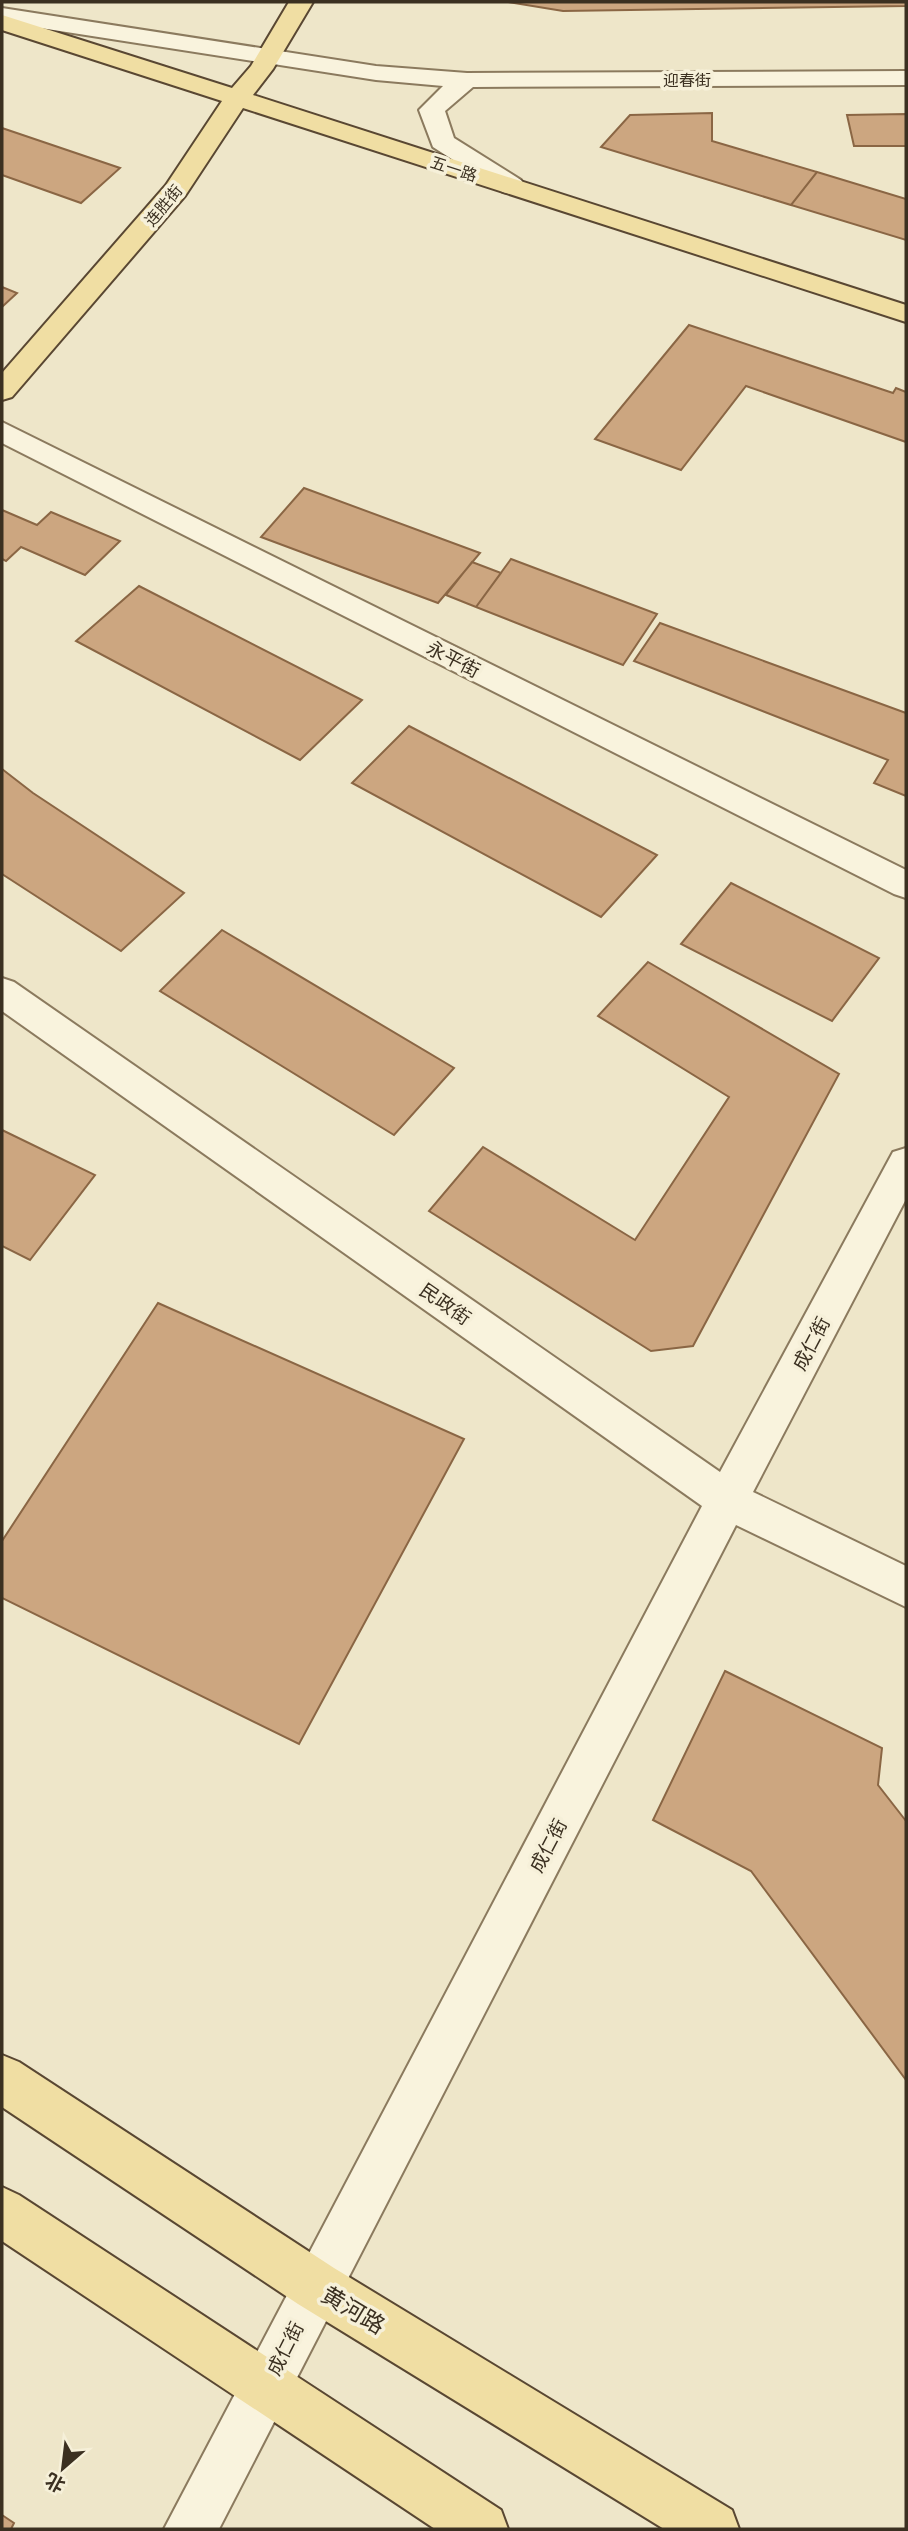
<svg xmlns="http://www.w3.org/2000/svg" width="908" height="2531" font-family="'Playfair Display','Noto Sans SC',serif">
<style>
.building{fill:#cca680;stroke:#8a6644;stroke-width:2}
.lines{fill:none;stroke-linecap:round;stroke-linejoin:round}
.minor-casing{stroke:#8b7a5e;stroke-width:4}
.major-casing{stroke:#594732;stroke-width:4}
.minor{fill:#f9f3dd;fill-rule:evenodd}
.major{fill:#f0dea3;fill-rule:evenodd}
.labels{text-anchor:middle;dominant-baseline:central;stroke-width:7;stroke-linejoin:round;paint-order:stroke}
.far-street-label{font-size:16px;fill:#3b3021;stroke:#f6f0d9}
.street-label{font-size:19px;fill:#3b3021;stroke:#f6f0d9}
.near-street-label{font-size:23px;fill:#3b3021;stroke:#f6f0d9}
</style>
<rect width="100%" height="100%" fill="#eee6c9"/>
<!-- building -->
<path class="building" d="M508 2H906V6L563 11Z
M712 113V141L817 172 791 205 601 147 630 115Z
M906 114V146H854L847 115Z
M2 128 120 168 81 203 2 175Z
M817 172 906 199V240L791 205Z
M2 287 17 293 2 307Z
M689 325 893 393 896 388 906 392V442L746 386 681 470 595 439Z
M304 488 480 553 438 603 261 537Z
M2 510 37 525 51 512 120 541 85 575 21 547 6 561 2 559Z
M511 559 657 614 623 665 476 607Z
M472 562 501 573 476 607 446 595Z
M139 586 362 700 300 760 76 641Z
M660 623 906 713V796L874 783 888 760 634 661Z
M409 726 657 855 601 917 352 783Z
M2 769 33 793 184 893 121 951 2 874Z
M731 883 879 958 832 1021 681 944Z
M222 930 454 1068 394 1135 160 991Z
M648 962 839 1074 693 1346 651 1351 429 1211 483 1147 635 1240 729 1097 598 1016Z
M2 1130 95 1175 30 1260 2 1246Z
M158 1303 464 1439 299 1744 2 1598V1541Z
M725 1671 882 1748 878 1785 906 1821V2080L751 1871 653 1820Z
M2 2515 14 2523 11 2529H2Z"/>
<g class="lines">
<!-- minor casing -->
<g class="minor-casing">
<path id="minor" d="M2 8 376 66 467 73 906 71V85L473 87 445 111 454 138 521 180 525 186 521 192 512 194 503 192 433 147 419 110 443 86 376 80 2 22Z
M2 422 906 870V898L894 894 2 443Z
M2 978 14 982 720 1472 893 1152 906 1148V1199L753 1492 906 1566V1607L736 1525 219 2529H164L702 1506 2 1011Z"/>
</g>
<!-- major casing -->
<g class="major-casing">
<path id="major" d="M289 2H313L273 69 253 95 906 305V322L243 108 185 196 12 397 2 400V373L166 185 222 101 2 30V15L232 88 251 66Z
M2 2055 19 2062 334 2268 732 2510 739 2529H664L298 2304 2 2107Z
M2 2187 19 2195 501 2510 508 2529H435L2 2241Z"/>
</g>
<!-- minor -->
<use href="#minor" class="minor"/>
<!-- major -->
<use href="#major" class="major"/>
</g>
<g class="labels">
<!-- far-street labels -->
<g class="far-street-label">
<text x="687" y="79">迎春街</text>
<text transform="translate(454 168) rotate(18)">五一路</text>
<text transform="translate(163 205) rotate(-50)">连胜街</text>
</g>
<!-- street labels -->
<g class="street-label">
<text transform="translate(454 658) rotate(27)">永平街</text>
<text transform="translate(446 1303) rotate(35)">民政街</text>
<text transform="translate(810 1343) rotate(-62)">成仁街</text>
<text transform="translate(547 1845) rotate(-62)">成仁街</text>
<text transform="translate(284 2348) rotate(-63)">成仁街</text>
</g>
<!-- near-street labels -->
<g class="near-street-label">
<text transform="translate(354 2309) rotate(31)">黄河路</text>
</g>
</g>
<!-- border -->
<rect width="908" height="2531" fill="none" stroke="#3b3021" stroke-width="7"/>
<!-- north arrow -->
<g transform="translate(63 2468) rotate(208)" stroke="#f6f0d9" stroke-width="5" paint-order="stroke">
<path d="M0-5L12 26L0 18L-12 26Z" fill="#3b3021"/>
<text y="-10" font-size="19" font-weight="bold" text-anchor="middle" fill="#3b3021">北</text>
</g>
</svg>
